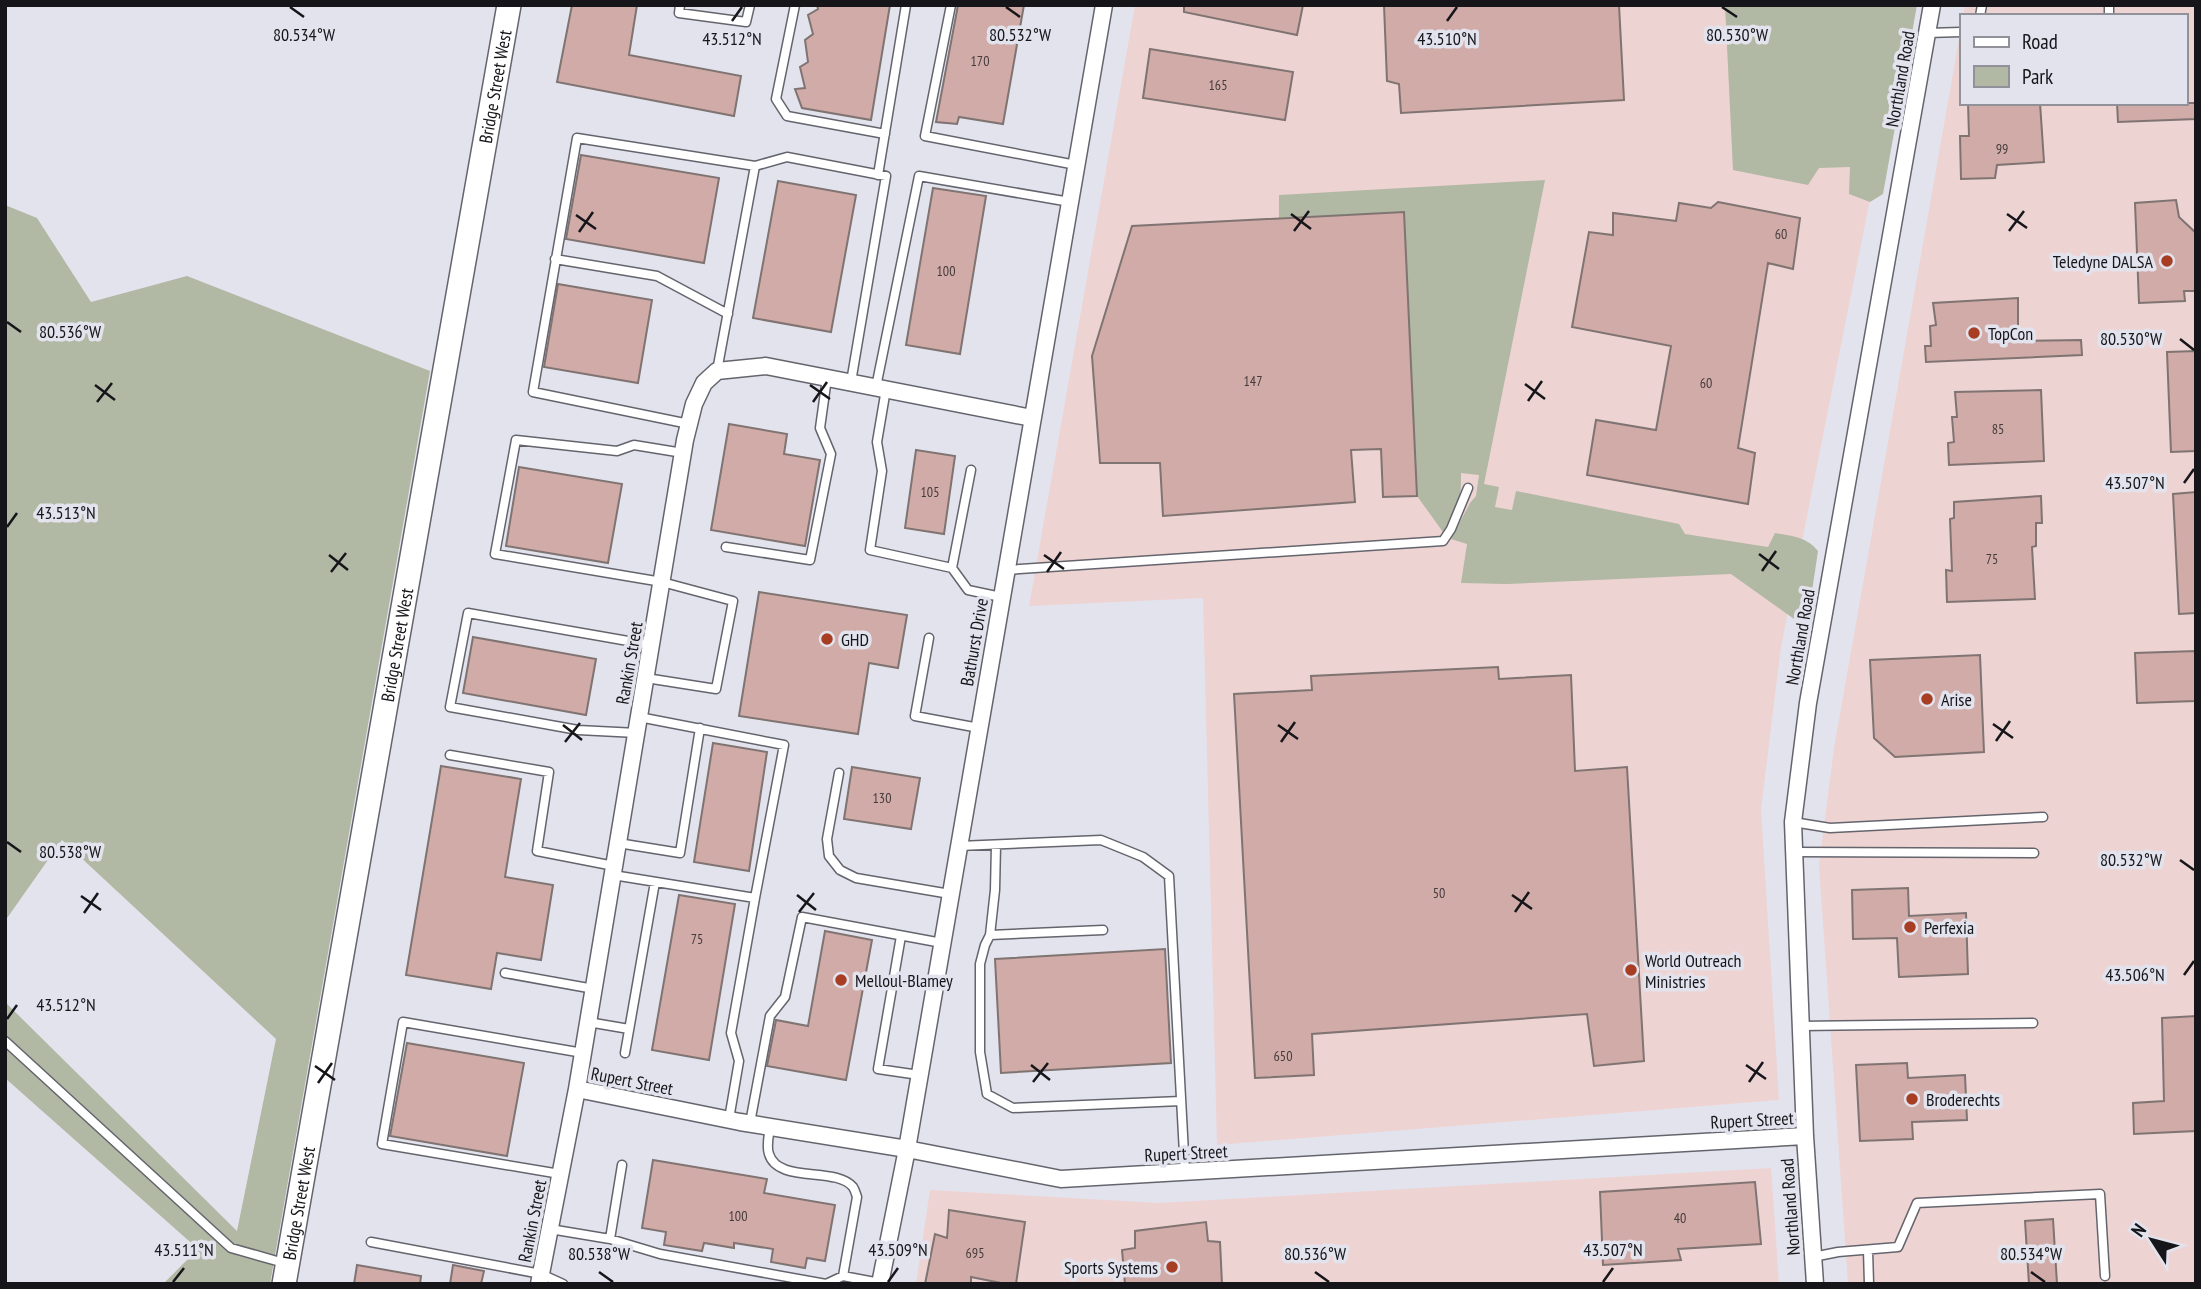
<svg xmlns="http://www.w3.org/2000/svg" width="2201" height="1289" font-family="'PT Sans Narrow',sans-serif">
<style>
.industrial{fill:#eed3d3}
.green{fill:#b1b8a3}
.building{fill:#d1aba7;stroke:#7f7472;stroke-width:2}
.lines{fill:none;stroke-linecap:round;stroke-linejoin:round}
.lane-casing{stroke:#64646d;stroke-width:11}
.street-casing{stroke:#64646d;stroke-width:19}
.secondary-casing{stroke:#64646d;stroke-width:26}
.lane{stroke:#fff;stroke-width:8}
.street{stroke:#fff;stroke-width:16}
.secondary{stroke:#fff;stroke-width:23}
.ticks{fill:none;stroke:#16161a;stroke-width:2.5}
.poi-dot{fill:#a73e23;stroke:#e3e3ee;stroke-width:2.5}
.labels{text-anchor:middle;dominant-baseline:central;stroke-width:7;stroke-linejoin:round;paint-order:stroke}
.number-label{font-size:14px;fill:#453b3d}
.street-label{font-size:18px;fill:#16161a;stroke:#e3e3ee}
.poi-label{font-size:18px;fill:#16161a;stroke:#e3e3ee;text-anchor:start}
.ticks-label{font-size:18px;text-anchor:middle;fill:#16161a;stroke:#e3e3ee;stroke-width:7;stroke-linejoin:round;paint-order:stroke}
</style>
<rect width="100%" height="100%" fill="#e3e3ee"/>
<!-- industrial -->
<path class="industrial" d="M1135 5H1899L1876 169 1781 647 1761 809 1779 1100 1217 1145 1203 598 1029 606Z
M1965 5H2196V1284H1848L1819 865 1834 748 1961 28V103H2185V16H1963Z
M1771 1168 1779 1284H916L930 1190 1159 1203Z"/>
<!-- green -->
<path class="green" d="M1725 5H1917L1883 194 1870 202 1849 194 1850 167 1819 168 1808 185 1733 170Z
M1545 180 1484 484 1499 487 1495 507 1512 510 1516 491 1679 524 1685 534 1768 547 1775 533C1792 536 1807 537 1818 551L1808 618 1794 619 1731 574 1507 584 1461 583 1467 544 1451 539 1470 503 1476 496 1479 475 1461 473C1461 502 1460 509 1443 532L1417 496 1404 212 1279 218V195Z
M5 205 37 218 91 302 187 276 430 371 270 1284H163L198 1249 5 1078V1002L237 1231 276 1039 62 840 5 921Z"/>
<!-- building -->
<path class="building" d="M572 5H637L629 55 741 76 734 116 557 82Z
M817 5H890L871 120 802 108 795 89 805 88 800 67 808 62 805 40 813 34 808 15 818 9Z
M958 5H1024L1003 124 959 117 957 124 936 122Z
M1184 5H1303L1297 35 1184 12Z
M1384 5H1619L1624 100 1401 113 1399 84 1387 81Z
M1150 49 1293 72 1285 120 1143 98Z
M1968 103H2040L2044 162 1997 165 1995 178 1961 179 1960 136H1969Z
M2117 103H2196V119L2118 122Z
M581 155 719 178 704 263 566 239Z
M778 181 856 195 831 332 753 318Z
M933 188 986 196 960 354 906 345Z
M2176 200 2179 217 2196 233V291H2184L2185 301 2139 303 2135 203Z
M1718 202 1800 218 1793 269 1768 263 1738 448 1755 453 1748 504 1587 475 1596 420 1656 430 1671 346 1572 327 1589 232 1613 235V213L1676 221 1679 203 1711 208Z
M1404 212 1417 496 1383 497 1381 449 1351 450 1355 502 1163 516 1160 463H1100L1092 356 1132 226Z
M558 284 652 300 638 383 544 367Z
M2018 298V341L2081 340 2082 355 1926 362 1925 346H1931L1930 326 1936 325 1933 303Z
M2196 351V451L2171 452 2167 352Z
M2041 390 2044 461 1949 465 1948 443 1954 442 1952 417H1957L1955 392Z
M729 424 787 434 784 454 820 460 805 546 711 530Z
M916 450 955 456 944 534 905 528Z
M519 467 622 484 608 563 506 546Z
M2196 492V613L2179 614 2173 494Z
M2041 496 2042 523H2036V546L2032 547 2035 599 1947 602 1946 570 1952 571 1950 519 1954 518V502Z
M759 592 907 615 898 668 869 663 858 734 739 716Z
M473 637 596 659 586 715 463 693Z
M2196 651V701L2137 703 2135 653Z
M1980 655 1984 752 1895 757 1874 738 1870 660Z
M1498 667 1499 679 1571 675 1575 771 1627 767 1644 1061 1594 1066 1587 1014 1312 1034 1314 1075 1255 1078 1234 694 1312 690 1311 676Z
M713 743 767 752 749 871 694 862Z
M441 766 521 779 505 877 553 885 541 960 497 953 491 989 406 975Z
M852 767 920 778 911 829 844 819Z
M1908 888 1909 916 1966 913 1968 974 1899 977 1897 938 1853 939 1852 890Z
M679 895 735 904 709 1060 652 1050Z
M825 931 872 940 846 1080 767 1066 776 1020 808 1026Z
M1165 949 1171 1063 1001 1073 995 959Z
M2196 1016V1131L2134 1134 2133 1103 2164 1101 2162 1018Z
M407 1043 524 1063 507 1156 390 1136Z
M1907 1063 1908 1078 1965 1075 1967 1120 1912 1122 1913 1139 1860 1141 1856 1065Z
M653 1160 767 1179 764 1193 835 1205 825 1261 807 1258 805 1268 771 1262 773 1249 734 1243V1248L704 1243 702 1251 664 1245 666 1232 642 1228Z
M1755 1182 1761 1244 1678 1249 1681 1260 1603 1265 1600 1192Z
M949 1210 1025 1222 1016 1284H1006L971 1277V1284H925L935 1234 947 1238Z
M2053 1219 2057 1284H2029L2025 1221Z
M1206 1222 1208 1241 1220 1242 1222 1284H1125L1122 1250 1135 1248V1231Z
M357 1265 421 1276 420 1284H354Z
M453 1265 484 1271 481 1284H450Z"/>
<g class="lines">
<!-- lane casing -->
<g class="lane-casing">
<path id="lane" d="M680 5 679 13 746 22 750 5
M795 5 776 99 787 116 885 134
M951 5 925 136 1076 165
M2109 5V16
M1980 16 1982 5
M1927 33 1961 32
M878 175 906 5
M555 259 657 276 728 314
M717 371 755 166 787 157 886 176 851 382
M876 387 919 176 1070 202
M886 389 877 442 882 471 870 550 952 568 968 590 1001 597
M689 424 533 392 577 138 755 166
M726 547 810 560 831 454 820 428 827 378
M952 568 971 470
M1006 570 1443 541 1451 529 1468 488
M929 638 915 716 979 728
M646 678 716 689 733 601 662 582 495 554 516 440 617 451 634 445 683 453
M639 717 784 745 755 898
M637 733 578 730 450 707 468 613 651 645
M450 755 549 772 537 851 614 866
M839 773 827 839 829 856 840 870 856 878 950 894
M1793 822 1830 828 2043 817
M618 843 680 853 700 728
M996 845 995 890 990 935 985 945 980 964V1052L987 1094 1013 1108 1181 1101
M959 846 1101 840 1143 857 1169 876 1185 1172
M1794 852 2034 853
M613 875 755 898 731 1033 739 1061 729 1119
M990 935 1103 930
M901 936 878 1069 919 1075
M505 973 594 989
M588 1022 629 1029
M1800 1026 2033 1023
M5 1041 231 1248 284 1263
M625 1053 655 882
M750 1123 770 1016 785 997 802 917 942 943
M770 1127C769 1135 766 1146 769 1154 778 1184 836 1166 853 1187 855 1190 856 1194 857 1197L843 1276
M560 1174 382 1144 403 1022 583 1053
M550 1229 610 1239 660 1254 826 1284
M610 1239 622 1165
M371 1242 541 1274 563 1284
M1868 1250 1869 1284
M1813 1257 1838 1252 1898 1247 1917 1203 2100 1194 2105 1276
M826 1284 843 1276 880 1283"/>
</g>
<!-- street casing -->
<g class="street-casing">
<path id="street" d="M577 1089 740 1122 907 1149 1061 1179 1805 1136
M539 1284 577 1089 685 440 694 404 704 383 717 371 766 366 1032 418
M880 1284 907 1149 1104 5
M1815 1284 1805 1136 1793 822 1808 703 1932 5"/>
</g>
<!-- secondary casing -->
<g class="secondary-casing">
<g id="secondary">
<path id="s1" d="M284 1284 509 5"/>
</g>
</g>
<!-- lane -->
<use href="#lane" class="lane"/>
<!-- street -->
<use href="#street" class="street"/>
<!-- secondary -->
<use href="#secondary" class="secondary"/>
</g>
<!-- ticks -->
<path class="ticks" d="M290 7 304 17M1006 7 1020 17M1722 7 1737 17M732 21 742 7M1447 21 1457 7M1291 214 1311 229M2007 214 2027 228M576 215 596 229M1294 231 1309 211M2009 231 2024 211M579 232 593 212M7 322 21 332M2180 339 2194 350M1525 384 1545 399M95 385 115 400M810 385 830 399M1528 401 1542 381M97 402 112 383M813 402 827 382M2184 483 2194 469M7 527 17 513M1759 554 1779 569M329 555 348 570M1044 555 1064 569M1762 571 1776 551M331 572 346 553M1047 572 1061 552M1993 724 2013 738M563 725 582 740M1278 725 1298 739M1996 741 2010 721M565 742 580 723M1281 742 1295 722M7 842 21 852M2180 860 2194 870M797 895 816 910M1512 895 1532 909M81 896 101 910M799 912 814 893M1515 912 1529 892M84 913 98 893M2184 975 2194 961M7 1019 17 1005M1031 1065 1050 1080M1746 1065 1766 1079M315 1066 335 1080M1033 1082 1048 1063M1749 1082 1763 1062M318 1083 332 1063M599 1272 613 1282M1315 1272 1329 1282M2031 1272 2045 1282M173 1282 184 1268M888 1282 898 1268M1603 1282 1613 1268"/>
<!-- markers -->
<g class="poi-dot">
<circle cx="2167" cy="261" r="7"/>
<circle cx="1974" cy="333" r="7"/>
<circle cx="827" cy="639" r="7"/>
<circle cx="1927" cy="699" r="7"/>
<circle cx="1910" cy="927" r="7"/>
<circle cx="1631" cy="970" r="7"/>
<circle cx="841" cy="980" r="7"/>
<circle cx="1912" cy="1099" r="7"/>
<circle cx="1172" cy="1267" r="7"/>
</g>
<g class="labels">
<!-- number labels -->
<g class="number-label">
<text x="980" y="61">170</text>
<text x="1218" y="85">165</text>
<text x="2002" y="149">99</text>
<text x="1781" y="234">60</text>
<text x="946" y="271">100</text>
<text x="1253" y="381">147</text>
<text x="1706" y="383">60</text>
<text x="1998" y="429">85</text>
<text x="930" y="492">105</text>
<text x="1992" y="559">75</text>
<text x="882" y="798">130</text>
<text x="1439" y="893">50</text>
<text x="697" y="939">75</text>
<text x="1283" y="1056">650</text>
<text x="738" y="1216">100</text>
<text x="1680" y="1218">40</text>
<text x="975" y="1253">695</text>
</g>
<!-- street labels -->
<g class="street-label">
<text transform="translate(1900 79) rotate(-80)">Northland Road</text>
<text stroke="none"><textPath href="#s1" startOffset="1216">Bridge Street West</textPath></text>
<text transform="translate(1800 637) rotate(-80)">Northland Road</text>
<text transform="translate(974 642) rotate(-80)">Bathurst Drive</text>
<text stroke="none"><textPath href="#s1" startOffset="649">Bridge Street West</textPath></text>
<text transform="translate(629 663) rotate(-80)">Rankin Street</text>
<text transform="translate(632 1081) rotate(11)">Rupert Street</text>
<text transform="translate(1752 1120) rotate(-3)">Rupert Street</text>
<text transform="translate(1186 1153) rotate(-3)">Rupert Street</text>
<text stroke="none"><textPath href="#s1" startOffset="82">Bridge Street West</textPath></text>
<text transform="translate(1790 1207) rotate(-94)">Northland Road</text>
<text transform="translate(532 1221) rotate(-79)">Rankin Street</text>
</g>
<!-- poi labels -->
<g class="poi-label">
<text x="2153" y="261" text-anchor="end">Teledyne DALSA</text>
<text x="1988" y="333">TopCon</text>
<text x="841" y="639">GHD</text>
<text x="1941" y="699">Arise</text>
<text x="1924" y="927">Perfexia</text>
<text x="1645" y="960">World Outreach<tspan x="1645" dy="21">Ministries</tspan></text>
<text x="855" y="980">Melloul-Blamey</text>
<text x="1926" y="1099">Broderechts</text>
<text x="1158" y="1267" text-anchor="end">Sports Systems</text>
</g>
</g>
<g class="ticks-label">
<text x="304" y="41">80.534°W</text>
<text x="1020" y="41">80.532°W</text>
<text x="1737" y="41">80.530°W</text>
<text x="732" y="45">43.512°N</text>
<text x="1447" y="45">43.510°N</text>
<text x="70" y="338">80.536°W</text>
<text x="2131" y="345">80.530°W</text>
<text x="2135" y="489">43.507°N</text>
<text x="66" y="519">43.513°N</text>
<text x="70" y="858">80.538°W</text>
<text x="2131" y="866">80.532°W</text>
<text x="2135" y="981">43.506°N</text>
<text x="66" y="1011">43.512°N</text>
<text x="184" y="1256">43.511°N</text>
<text x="898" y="1256">43.509°N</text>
<text x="1613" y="1256">43.507°N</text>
<text x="599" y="1260">80.538°W</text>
<text x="1315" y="1260">80.536°W</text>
<text x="2031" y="1260">80.534°W</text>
</g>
<!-- border -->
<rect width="2201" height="1289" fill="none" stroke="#16161a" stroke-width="14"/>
<!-- legend -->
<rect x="1960" y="14" width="228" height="91" fill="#e3e3ee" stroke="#919199" stroke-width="2"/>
<rect x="1974" y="37" width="35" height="10" fill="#ffffff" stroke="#919199" stroke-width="2"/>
<text x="2022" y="49" font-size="21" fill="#16161a">Road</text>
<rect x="1974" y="66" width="35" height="21" fill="#b1b8a3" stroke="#919199" stroke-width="2"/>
<text x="2022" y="84" font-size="21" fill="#16161a">Park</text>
<!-- north arrow -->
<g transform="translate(2152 1240) rotate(306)" stroke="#e3e3ee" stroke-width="5" paint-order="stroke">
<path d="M0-5L12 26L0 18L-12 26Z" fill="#16161a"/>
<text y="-10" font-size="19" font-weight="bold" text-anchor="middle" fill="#16161a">N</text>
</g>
</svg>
